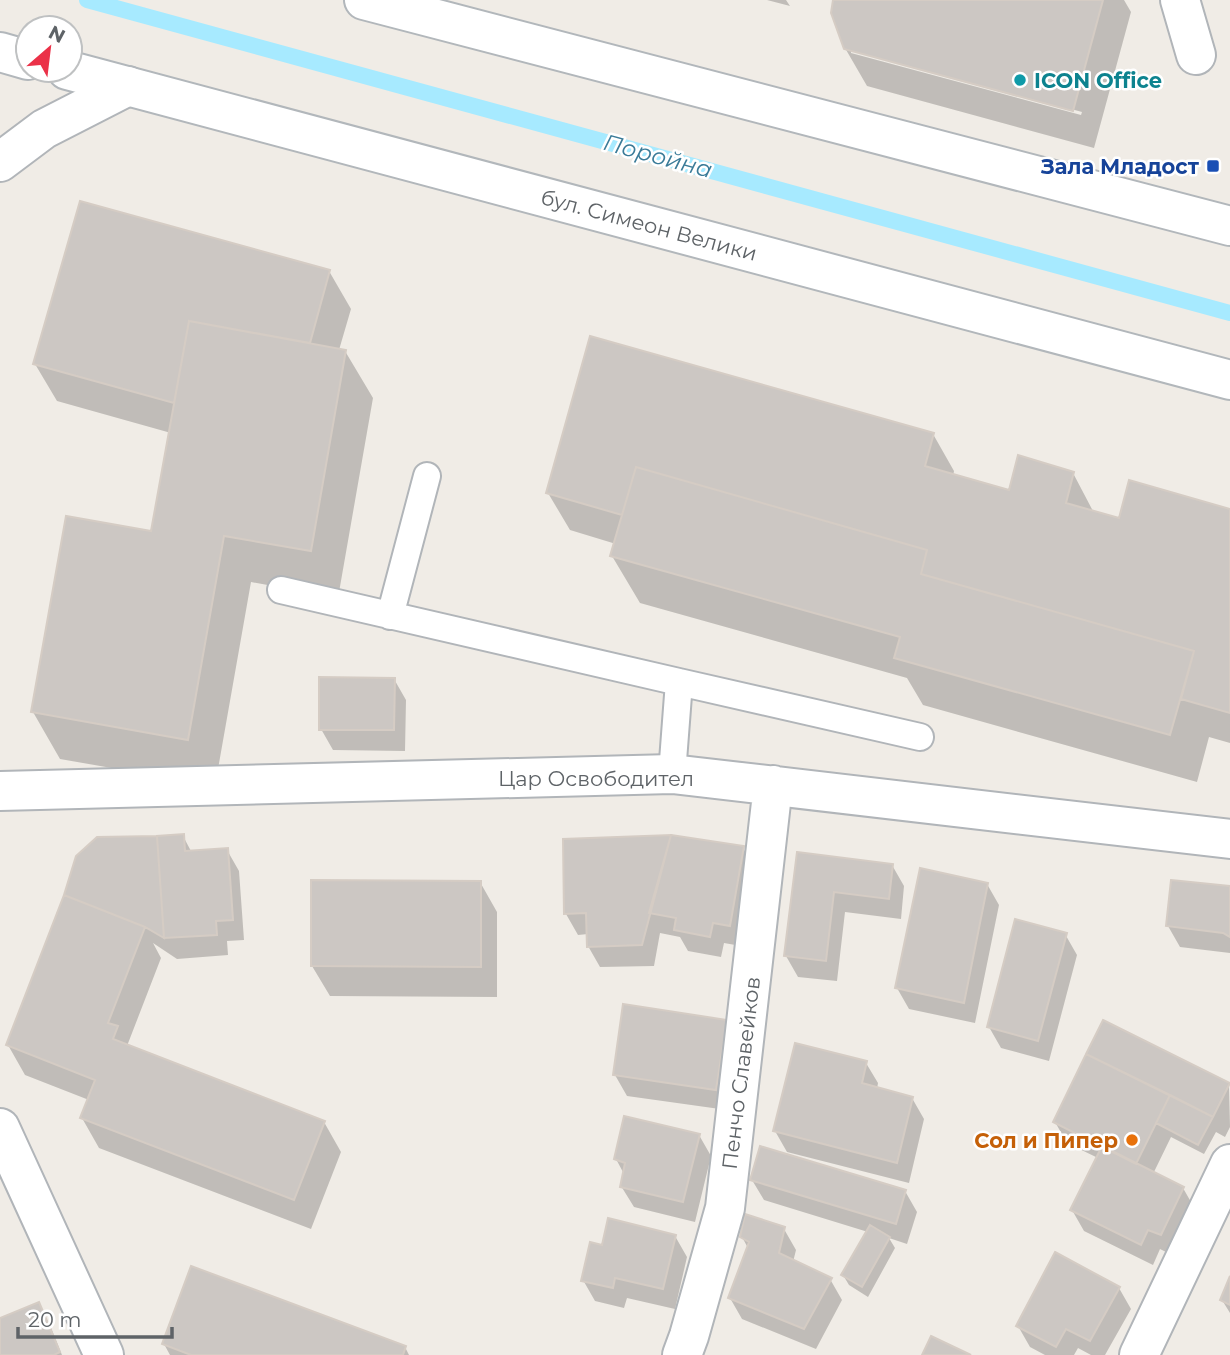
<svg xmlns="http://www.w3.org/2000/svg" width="1230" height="1355" font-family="Montserrat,sans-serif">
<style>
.shadow{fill:#0003;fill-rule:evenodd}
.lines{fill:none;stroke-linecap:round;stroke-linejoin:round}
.stream{stroke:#a7eaff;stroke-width:16}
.building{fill:#ccc7c3;stroke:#d5ccc4;stroke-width:2}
.service-casing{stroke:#b1b5b9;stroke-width:30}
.minor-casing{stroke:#b1b5b9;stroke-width:42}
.secondary-casing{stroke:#b2b7bb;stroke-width:42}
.service{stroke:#fff;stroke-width:26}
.minor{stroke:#fff;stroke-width:38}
.secondary{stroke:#fff;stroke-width:38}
.culture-dot{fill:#0f9aa8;stroke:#fff;stroke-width:2.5}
.transit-dot{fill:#1a4fb4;stroke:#fff;stroke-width:2.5}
.food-dot{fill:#e8710a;stroke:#fff;stroke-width:2.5}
.labels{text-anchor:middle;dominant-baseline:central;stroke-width:5;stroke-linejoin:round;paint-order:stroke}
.culture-label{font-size:21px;font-weight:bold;fill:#0d838f;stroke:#fff;text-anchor:start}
.transit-label{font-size:21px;font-weight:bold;fill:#164399;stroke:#fff;text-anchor:end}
.street-label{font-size:21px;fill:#5e6367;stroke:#fff}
.food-label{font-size:21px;font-weight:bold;fill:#c56008;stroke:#fff;text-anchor:end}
.water-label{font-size:23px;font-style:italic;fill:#3a7b98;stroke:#fff}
</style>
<rect width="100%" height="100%" fill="#f0ece6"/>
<!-- shadow -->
<path class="shadow" d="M767 0H786L790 6Z
M834 0H1124L1131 12 1094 148 867 86 845 48ZM851 49 1082 112 1081 115 851 53Z
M329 271 351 309 339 350 345 351 373 398 338 598 251 582 215 786 60 759 33 712 153 533 171 433 57 401 35 364Z
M933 434 954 471 953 476 1010 492 1073 473 1094 513 1120 520 1230 511V743L1209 737 1197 782 923 705 907 678 640 603 612 556 616 544 570 530 548 493Z
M394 679 406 700 405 751 333 750 321 729Z
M183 836 192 853 227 850 239 871 244 940 227 941 228 955 177 959 153 943 161 958 127 1046 324 1122 341 1152 311 1229 99 1148 82 1118 89 1100 25 1075 8 1045Z
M565 841 743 848 755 869 741 946 724 943 721 957 688 951 680 937 660 933 654 966 600 967 588 946V934L578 935 566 914Z
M799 854 892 865 904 886 901 919 845 912 837 981 798 977 786 956Z
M313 882H480L497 912V997L330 996 312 966Z
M987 884 999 905 975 1023 909 1009 897 988Z
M1230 887V953L1180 947 1168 926Z
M1065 934 1077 955 1049 1061 1001 1048 989 1027Z
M725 1022 737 1042 727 1110 627 1096 615 1075Z
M866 1063 878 1083 877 1089 912 1098 924 1119 909 1183 787 1152 775 1131Z
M1229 1085 1230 1127 1225 1137 1216 1132 1204 1154 1171 1137 1153 1174 1183 1188 1195 1209 1172 1255 1160 1249 1153 1265 1084 1231 1072 1210 1098 1158 1067 1143 1055 1122Z
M699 1135 711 1156 695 1222 634 1207 621 1186 624 1174 616 1159Z
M752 1180 905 1191 917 1212 907 1244 889 1238 895 1248 868 1297 849 1285 843 1275 868 1232 764 1200Z
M784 1229 796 1250 793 1262 830 1279 842 1300 816 1349 742 1319 730 1298 748 1248 742 1237Z
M675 1236 687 1257 675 1309 627 1298 624 1308 595 1301 583 1280 603 1247Z
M1230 1281V1313L1222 1300Z
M1119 1288 1131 1309 1105 1355H1091L1078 1348 1074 1355H1045L1030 1347 1018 1326Z
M38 1304 50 1325 62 1355H0V1320Z
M164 1344 405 1347 409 1355H170Z"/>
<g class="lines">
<!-- stream -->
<path class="stream" d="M87 0 1230 313"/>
</g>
<!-- building -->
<path class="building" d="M833 0H1103L1073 111 844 49 831 13Z
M80 201 330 270 310 343 189 321 174 403 33 364Z
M189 321 346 350 311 551 224 536 188 740 31 712 66 516 151 531Z
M590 336 934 433 925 466 1009 490 1018 455 1074 472 1066 503 1119 518 1129 480 1230 509V713L1181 699 1194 651 921 574 927 550 636 467 622 515 546 493Z
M636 467 927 550 921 574 1194 651 1170 735 894 658 900 637 610 556Z
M319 677 395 678 394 730H319Z
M184 834 185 851 228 848 233 920 216 921 217 935 164 938 157 836Z
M671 835 642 945 587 947 586 913 564 914 563 839Z
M671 835 744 846 730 926 713 923 710 937 674 930 676 918 649 913Z
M157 836 164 938 145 927 64 895 76 856 97 837Z
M797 852 893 864 889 899 834 892 826 961 784 956Z
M920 868 988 883 964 1003 895 988Z
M311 880 481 881V967L311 966Z
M1171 880 1230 886V937L1223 933 1166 926Z
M64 895 145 927 108 1023 118 1026 113 1039 325 1121 294 1200 80 1118 95 1080 6 1045Z
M1015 919 1067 933 1038 1041 987 1027Z
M623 1004 727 1020 716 1090 613 1075Z
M1103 1020 1230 1083 1213 1117 1086 1054Z
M795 1043 867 1061 862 1083 913 1097 897 1163 773 1131Z
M1086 1054 1170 1095 1136 1164 1053 1122Z
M1170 1095 1213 1117 1198 1145 1156 1123Z
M624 1116 700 1134 683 1202 620 1187 625 1163 614 1159Z
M760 1146 906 1190 896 1224 750 1180Z
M1102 1146 1184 1187 1161 1235 1148 1230 1141 1245 1070 1210Z
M745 1214 785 1227 779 1253 832 1278 804 1329 728 1298 749 1242 740 1237Z
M608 1218 676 1235 663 1289 615 1278 613 1288 581 1281 590 1242 602 1245Z
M870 1225 890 1237 862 1287 841 1275Z
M1055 1252 1120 1287 1090 1341 1066 1329 1056 1347 1016 1326Z
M191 1266 406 1346 403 1355H191L162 1344Z
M1230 1276V1305L1220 1300Z
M39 1302 60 1352 54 1355H0V1318Z
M931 1336 971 1355H922Z"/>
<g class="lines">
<!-- service casing -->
<g class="service-casing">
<path id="service" d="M281 590 679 682 672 774
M390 616 427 476
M679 682 920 737"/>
</g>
<!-- minor casing -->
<g class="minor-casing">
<path id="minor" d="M1180 0 1196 55
M0 162 44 129 128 86
M0 791 672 774 1230 839
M0 1128 104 1355
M682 1355 689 1336 725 1208 773 785
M1139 1355 1230 1164"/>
</g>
<!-- secondary casing -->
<g class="secondary-casing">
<path id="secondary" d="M364 0 1230 226
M0 52 28 60
M67 70 1230 380"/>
</g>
<!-- service -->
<use href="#service" class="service"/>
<!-- minor -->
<use href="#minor" class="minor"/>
<!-- secondary -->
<use href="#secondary" class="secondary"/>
</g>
<!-- markers -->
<circle class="culture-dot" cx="1020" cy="80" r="7"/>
<rect class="transit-dot" x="1206" y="159" width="14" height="14" rx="3.5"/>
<circle class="food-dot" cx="1132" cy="1140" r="7"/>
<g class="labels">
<!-- culture labels -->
<g class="culture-label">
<text x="1034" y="80">ICON Office</text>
</g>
<!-- transit labels -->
<g class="transit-label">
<text x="1199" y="166">Зала Младост</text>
</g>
<!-- street labels -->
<g class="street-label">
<text transform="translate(649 225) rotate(15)">бул. Симеон Велики</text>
<text x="596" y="778">Цар Освободител</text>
<text transform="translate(741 1073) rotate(-83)">Пенчо Славейков</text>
</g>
<!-- food labels -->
<g class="food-label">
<text x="1118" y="1140">Сол и Пипер</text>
</g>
<!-- water labels -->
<g class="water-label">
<text transform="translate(658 156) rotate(15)">Поройна</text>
</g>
</g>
<!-- north arrow -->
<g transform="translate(49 49) rotate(28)"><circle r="33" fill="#ffffff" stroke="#bfc1c2" stroke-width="2"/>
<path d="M0-5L12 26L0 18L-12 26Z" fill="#eb3148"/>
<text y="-10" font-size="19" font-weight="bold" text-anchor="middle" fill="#5e6367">N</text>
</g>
<!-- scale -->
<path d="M18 1327v10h154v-10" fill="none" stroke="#5e6367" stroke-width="3.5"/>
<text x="28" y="1327" font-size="21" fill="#5e6367" stroke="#ffffff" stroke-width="5" paint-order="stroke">20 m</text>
</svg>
